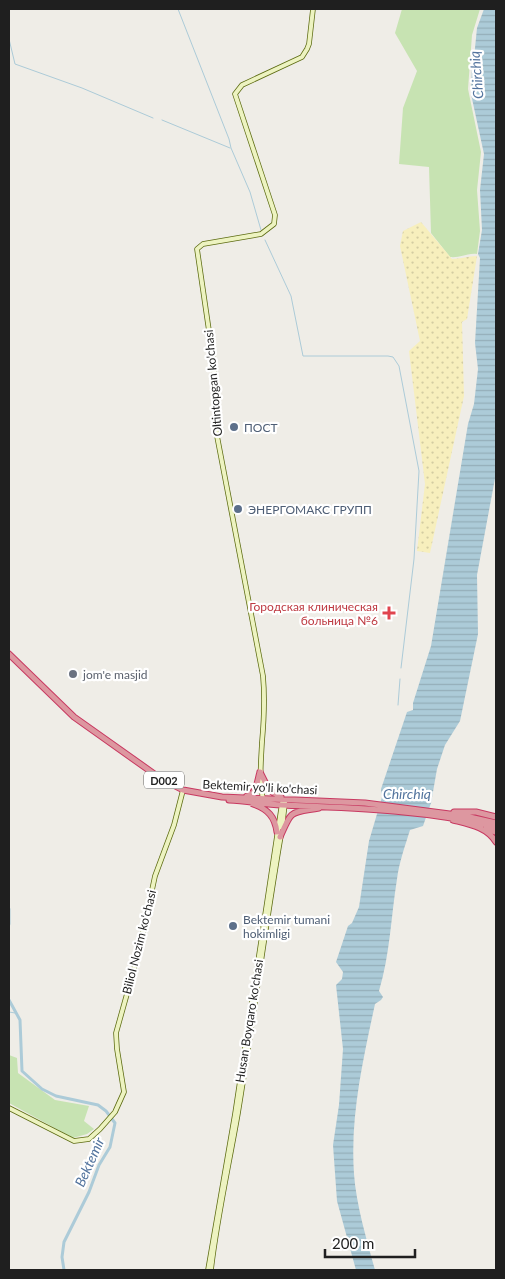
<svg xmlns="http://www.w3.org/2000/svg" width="505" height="1279" font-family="Lato,sans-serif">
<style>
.grass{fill:#c7e3b2}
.sand{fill:url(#sand-dots)}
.water{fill:url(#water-rules)}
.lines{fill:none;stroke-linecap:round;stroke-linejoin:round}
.stream{stroke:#accbd8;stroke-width:1}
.canal{stroke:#accbd8;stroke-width:3}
.secondary-casing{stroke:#5c6b11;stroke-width:5.5}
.highway-casing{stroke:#c83961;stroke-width:7}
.secondary{stroke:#edf3c1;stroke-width:4}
.highway{stroke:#dd97a0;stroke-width:5}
.service-dot{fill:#5c6f8a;stroke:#fff;stroke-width:2}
.health-dot{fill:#e0444e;stroke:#fff;stroke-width:2}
.worship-dot{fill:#6b7280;stroke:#fff;stroke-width:2}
.labels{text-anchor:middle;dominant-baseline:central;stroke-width:4.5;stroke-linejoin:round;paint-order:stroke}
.shield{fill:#fff;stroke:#626262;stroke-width:1}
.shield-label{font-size:11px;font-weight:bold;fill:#1f1f1f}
.street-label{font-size:12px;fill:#1f1f1f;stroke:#fff}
.service-label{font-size:12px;fill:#4e5e75;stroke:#fff;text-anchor:start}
.health-label{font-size:12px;fill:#be3a42;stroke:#fff;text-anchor:end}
.worship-label{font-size:12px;fill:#5b616d;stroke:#fff;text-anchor:start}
.water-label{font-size:14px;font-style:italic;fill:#53749e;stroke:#fff}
</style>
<defs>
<pattern id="sand-dots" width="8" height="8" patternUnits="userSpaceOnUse" patternTransform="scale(1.25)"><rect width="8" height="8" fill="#f7efbd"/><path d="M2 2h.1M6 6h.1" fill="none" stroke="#d3cca2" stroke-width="1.8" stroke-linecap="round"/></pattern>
<pattern id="water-rules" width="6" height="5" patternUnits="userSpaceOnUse" patternTransform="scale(1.25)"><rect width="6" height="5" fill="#accbd8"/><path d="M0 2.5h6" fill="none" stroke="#94aeb9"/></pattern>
</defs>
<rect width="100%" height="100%" fill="#efede7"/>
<!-- grass -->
<path class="grass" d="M402 9H480L472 35 468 89 481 152 477 190 480 231 477 254C467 253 461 258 450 257L431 233 429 167 399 164 403 108 417 71 395 33Z
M9 1055 17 1058 18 1073 55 1100 89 1106 84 1121 94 1129 87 1134 73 1138 9 1103Z"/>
<!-- sand -->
<path class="sand" d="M421 222 452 259C461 259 468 256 477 256L467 319 462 322 464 396 430 553 417 551 425 484 409 351 420 341 400 246 403 231Z"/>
<!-- water -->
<path class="water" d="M484 9H496V473L477 575 478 634 460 721 445 745 437 769 431 803 423 826 410 830C405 846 399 863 397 879 391 916 390 955 379 991L383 997 381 1000 375 1004C363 1060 350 1116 354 1174 356 1204 367 1241 375 1270H356L337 1201 333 1145 339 1105 343 1049 336 985 342 979 343 972 336 962 348 926 352 923 359 907 369 841 382 797 381 789 407 712 413 710V703L431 646 468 424 474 404 478 369 475 343 480 258 478 254 482 230 480 190 484 154 471 94 472 64 474 58 477 28Z"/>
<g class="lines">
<!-- stream -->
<path class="stream" d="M178 9 229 139 231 148 250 192 261 230
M9 39 15 64 82 88 153 118
M162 120 230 148
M265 240 291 296 303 356H388L393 357 399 366 419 471 414 559 401 668
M398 705 400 679
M9 1012 15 1013"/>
<!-- canal -->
<path class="canal" d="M9 909V924
M9 1000 20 1020 22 1071 42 1089 56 1096 98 1105 106 1111 115 1123 110 1147 99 1165 89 1192 64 1242 62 1257 64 1270"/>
<!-- secondary casing -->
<g class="secondary-casing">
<path id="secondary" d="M263 799C259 780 261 761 262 742 264 720 265 698 263 676L217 436 214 365 197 249 203 244 261 234 274 224 275 215 235 94 242 85 302 57 307 49 309 44 313 9
M282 828 285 803
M9 1108 74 1141 89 1139 100 1129 115 1112 124 1092 117 1049 116 1033 139 951 155 876 174 825 183 790
M208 1270 235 1114 282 803
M211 1270C217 1218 229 1165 238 1113 253 1021 265 928 281 835"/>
</g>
<!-- highway casing -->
<g class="highway-casing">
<path id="highway" d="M9 654 74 717 160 778 183 790 222 797 365 803 465 816 496 823
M260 772 269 790 281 797
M247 796C257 793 257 782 260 772
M229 800C247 801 264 804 282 805 354 808 426 810 496 827
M253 804C268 809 275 817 277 832
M454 812H476L496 817
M453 820C469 824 487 827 496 842
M486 829 496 832
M280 837C292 809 290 813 319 808"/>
</g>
<!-- secondary -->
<use href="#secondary" class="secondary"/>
<!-- highway -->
<use href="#highway" class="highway"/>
</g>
<!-- markers -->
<g class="service-dot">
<circle cx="234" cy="427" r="5"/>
<circle cx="238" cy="509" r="5"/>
<circle cx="233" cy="926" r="5"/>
</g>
<path class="health-dot" d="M386.5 605.5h5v5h5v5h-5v5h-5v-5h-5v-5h5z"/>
<circle class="worship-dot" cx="73" cy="674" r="5"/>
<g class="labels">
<!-- shield labels -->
<rect class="shield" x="144" y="771.5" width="40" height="17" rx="4"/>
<g class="shield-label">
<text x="164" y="780">D002</text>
</g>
<!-- street labels -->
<g class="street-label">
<text transform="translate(213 383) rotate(-95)">Oltintopgan ko'chasi</text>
<text transform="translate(260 787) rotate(3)">Bektemir yo'li ko'chasi</text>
<text transform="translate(139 942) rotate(-76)">Biliol Nozim ko'chasi</text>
<text transform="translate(249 1021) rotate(-81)">Husan Boyqaro ko'chasi</text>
</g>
<!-- service labels -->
<g class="service-label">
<text x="244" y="427">ПОСТ</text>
<text x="248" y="509">ЭНЕРГОМАКС ГРУПП</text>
<text x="243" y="919">Bektemir tumani<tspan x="243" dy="14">hokimligi</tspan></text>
</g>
<!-- health labels -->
<g class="health-label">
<text x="378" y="606">Городская клиническая<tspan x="378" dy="14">больница №6</tspan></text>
</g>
<!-- worship labels -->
<g class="worship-label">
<text x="83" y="674">jom'e masjid</text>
</g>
<!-- water labels -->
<g class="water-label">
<text transform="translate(476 75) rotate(-95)">Chirchiq</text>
<text x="407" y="793">Chirchiq</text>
<text transform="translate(89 1162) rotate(-66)">Bektemir</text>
</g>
</g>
<!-- border -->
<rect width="505" height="1279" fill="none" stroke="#1f1f1f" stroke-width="20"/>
<!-- scale -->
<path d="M325 1249v8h90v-8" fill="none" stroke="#1f1f1f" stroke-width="2.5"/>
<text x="332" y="1249" font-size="15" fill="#1f1f1f" stroke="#ffffff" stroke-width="4" paint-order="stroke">200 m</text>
</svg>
